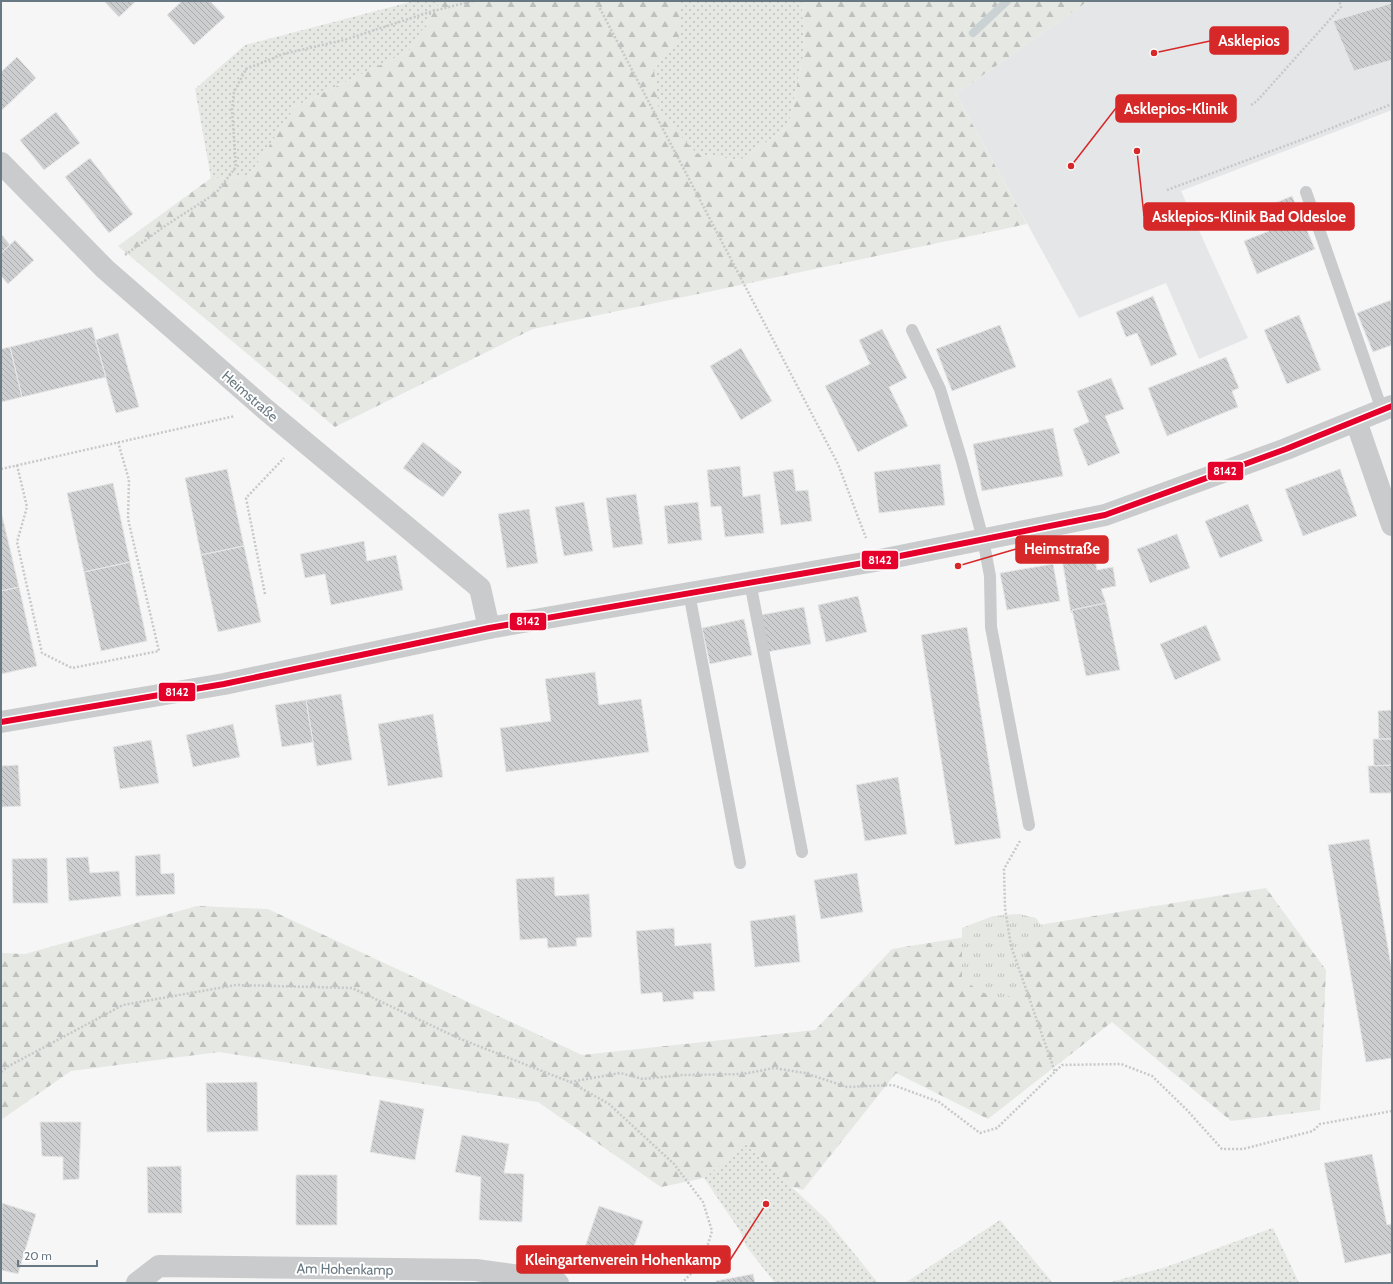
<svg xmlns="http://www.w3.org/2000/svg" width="1393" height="1284" font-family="Cabin,sans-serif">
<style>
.built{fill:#e5e6e7}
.grass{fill:url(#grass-dots)}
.forest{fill:url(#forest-firs)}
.park{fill:url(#park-tufts)}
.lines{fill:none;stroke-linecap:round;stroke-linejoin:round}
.stream{stroke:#cbd2d4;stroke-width:8}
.building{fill:url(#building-back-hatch);stroke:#e6e6e6}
.path{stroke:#c7c8c9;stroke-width:2.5;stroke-dasharray:2 2;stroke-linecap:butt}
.service{stroke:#c9cbcc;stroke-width:12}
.minor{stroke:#c9cbcc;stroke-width:22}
.tertiary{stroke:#c9cbcc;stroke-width:22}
.bus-1-casing{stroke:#fff;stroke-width:9}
.bus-1{stroke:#e4002b;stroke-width:6}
.labels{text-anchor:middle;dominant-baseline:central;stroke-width:4;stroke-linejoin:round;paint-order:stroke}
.street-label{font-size:14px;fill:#697983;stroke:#fff}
.leader{fill:none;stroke:#d62828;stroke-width:1.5}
.callout-dot{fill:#d62828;stroke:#fff;stroke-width:1.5}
.callout{fill:#d62828;stroke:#d62828;stroke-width:1.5}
.callout-label{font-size:15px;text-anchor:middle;font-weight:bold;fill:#fff}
.line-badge{stroke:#fff;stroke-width:1.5}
.badge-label{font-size:11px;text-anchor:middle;font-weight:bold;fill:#fff}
</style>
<defs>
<pattern id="grass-dots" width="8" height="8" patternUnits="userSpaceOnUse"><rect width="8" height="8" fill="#e5e8e3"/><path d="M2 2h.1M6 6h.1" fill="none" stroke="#bec1bd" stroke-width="1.8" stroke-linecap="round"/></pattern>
<pattern id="forest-firs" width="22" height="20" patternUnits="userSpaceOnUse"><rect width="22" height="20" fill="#e5e8e3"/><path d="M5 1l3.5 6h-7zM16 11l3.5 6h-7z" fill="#bec1bd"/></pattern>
<pattern id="park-tufts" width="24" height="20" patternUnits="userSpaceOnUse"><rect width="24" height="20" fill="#e5e8e3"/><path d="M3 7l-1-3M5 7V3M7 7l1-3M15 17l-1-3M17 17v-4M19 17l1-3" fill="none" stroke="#bec1bd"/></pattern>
<pattern id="building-back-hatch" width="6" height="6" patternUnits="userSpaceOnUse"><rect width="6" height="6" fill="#cdcecf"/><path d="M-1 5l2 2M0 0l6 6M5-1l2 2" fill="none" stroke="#aaacad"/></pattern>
</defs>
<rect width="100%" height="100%" fill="#f6f6f6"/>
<!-- built -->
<path class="built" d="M1088 1H1392V110L1181 191 1248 338 1199 359 1166 283 1079 318 956 94Z"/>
<!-- grass -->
<path class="grass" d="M414 1H441L409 51 296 106 248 177 211 178 195 89 245 45Z
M676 1H802L804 52 788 127 740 160 697 154 658 112 654 70 680 36V8Z
M746 1144 827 1220 878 1283H775L746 1246 740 1231 704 1178Z
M1000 1220 1053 1283H905Z
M1273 1228 1299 1283H1107L1166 1267Z"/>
<!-- forest -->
<path class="forest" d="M441 1H676L680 8V36L654 70 659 112 697 154 740 160 788 127 804 52 802 1H1088L956 94 1027 224 533 329 335 427 118 246 211 178 248 177 296 106 409 51Z
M1266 888 1326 970 1320 1110 1231 1121 1112 1022 988 1119 896 1073 803 1190 792 1187 746 1144 704 1178 661 1187 538 1102 219 1052 71 1071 1 1120V953L25 954 197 906 268 909 582 1055 815 1030 892 949Z"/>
<!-- park -->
<path class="park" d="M1019 914 1036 918 1044 930 1036 943 1026 949 1025 968 1019 991 1003 999 978 991 962 977V928L993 916Z"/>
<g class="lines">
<!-- stream -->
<path class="stream" d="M973 33 1007 1"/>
</g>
<!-- building -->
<path class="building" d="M104 1H136L119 17Z
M182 1H210L225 17 194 45 167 15Z
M1392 3V60L1354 71 1333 21Z
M17 57 36 78 1 111V72Z
M56 112 80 143 44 170 20 140Z
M90 158 133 214 109 233 65 177Z
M1292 196 1315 249 1257 274 1244 241 1269 231 1260 209Z
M1 234 10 245 1 253Z
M15 240 34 260 8 284 1 276V253Z
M1153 296 1177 355 1151 366 1137 333 1126 337 1116 312Z
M1391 300 1392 345 1373 352 1357 313Z
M1299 315 1321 370 1287 384 1264 330Z
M1000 325 1016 367 952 391 936 349Z
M92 327 106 377 22 397 10 347Z
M882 329 907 378 889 387 908 426 858 452 825 386 870 364 859 340Z
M118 333 139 407 116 413 95 340Z
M10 347 22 397 1 402V349Z
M741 348 772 401 741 420 710 366Z
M1226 357 1239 388 1232 391 1238 407 1167 436 1148 388Z
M1111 378 1124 409 1105 416 1120 453 1088 466 1073 429 1089 422 1077 391Z
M1053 428 1063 476 982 491 973 444Z
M423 442 462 472 443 497 403 468Z
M940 464 945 505 879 513 874 472Z
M740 466 743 497 760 494 764 533 725 537 721 506 711 507 707 470Z
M227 469 244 546 201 555 185 478Z
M793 469 796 491 808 490 812 521 781 525 773 472Z
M1340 469 1357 516 1303 536 1285 489Z
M113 483 130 562 84 572 67 493Z
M636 494 643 544 613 548 606 498Z
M584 502 593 551 564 556 555 507Z
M698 502 702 540 668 544 664 506Z
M1248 504 1263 541 1220 558 1205 521Z
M529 509 538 563 507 568 498 514Z
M1 511 19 587 1 591Z
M1177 534 1190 568 1150 583 1137 549Z
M364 541 367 561 396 555 403 590 331 605 325 574 305 578 300 554Z
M244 546 261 622 218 632 201 555Z
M1094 553 1097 570 1113 567 1116 586 1101 589 1106 603 1072 610 1071 613 1062 559Z
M130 562 147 641 101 651 84 572Z
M1053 564 1060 601 1007 610 1000 573Z
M19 587 37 666 1 674V591Z
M858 596 867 632 826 642 818 605Z
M1106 603 1120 670 1086 676 1072 610Z
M804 607 811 644 767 652 760 615Z
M744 619 752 655 710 664 702 628Z
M1206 625 1221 660 1175 680 1160 644Z
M967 627 1001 838 955 845 921 635Z
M595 672 599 705 641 699 649 752 506 772 500 728 551 721 545 679Z
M341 694 352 760 317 766 306 700Z
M306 700 313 742 282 747 275 705Z
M1392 710V739H1379L1378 711Z
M433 714 443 777 388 786 378 724Z
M233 724 240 757 193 767 186 735Z
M1373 739H1392V765L1374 766Z
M151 740 159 783 120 789 113 747Z
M18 765 21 806 1 807V766Z
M1392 765V793H1370L1368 766Z
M898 777 907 834 865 841 856 785Z
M1369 839 1392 971V1058L1366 1062 1328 845Z
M160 854 161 874 174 873 175 894 136 896 135 856Z
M88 857 90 873 119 871 121 896 69 901 66 858Z
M47 858 48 903H13L12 859Z
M857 873 863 912 821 919 814 880Z
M554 877 555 896 589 894 592 937 576 938 577 946 548 948 547 938 520 940 516 879Z
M795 915 800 962 755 967 750 921Z
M674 928 675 946 711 943 715 991 693 992 694 999 663 1002 662 992 641 994 636 931Z
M257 1082 258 1131 207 1132 206 1083Z
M380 1100 424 1109 415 1160 370 1152Z
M40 1122H81L79 1179 63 1180V1157L42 1156Z
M462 1135 509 1144 504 1173 524 1174 522 1222 479 1220 481 1177 455 1172Z
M1372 1154 1387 1225 1392 1224V1253L1345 1263 1324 1163Z
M181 1166 182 1213H148L147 1167Z
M296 1175H337V1225H296Z
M2 1203 36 1214 18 1274 1 1270Z
M599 1206 643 1221 628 1264 584 1250Z
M753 1274 755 1283H716V1281Z"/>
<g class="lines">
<!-- path -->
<path class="path" d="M596 1 838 464 866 538
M1251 105 1257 101 1341 7 1339 1
M1167 190 1309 137 1392 104
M125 255 165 226 216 193 236 167 232 110 234 92 246 69 283 54 344 40 433 11 473 1
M17 465 27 507 17 542 42 653 72 668 159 651 128 519 129 480 118 442
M1 469 235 416
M265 594 246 498 284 458
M1020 841 1004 869 1005 908 1011 946 1055 1072
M1 1072 7 1067 123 1005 236 985 352 988 458 1038 570 1082 620 1073 643 1079 682 1075 743 1074 774 1068 805 1073 847 1087 893 1085 939 1102 980 1133 997 1128 1062 1065 1121 1064 1152 1076 1186 1109 1222 1149H1243L1313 1131 1320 1124 1392 1111
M570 1082 609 1104 674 1164 703 1202 712 1231 703 1261 682 1283"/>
<!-- service -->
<path class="service" d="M1306 192 1382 410
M912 330 940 389 961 458 983 539 990 576 991 627 1029 825
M750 582 802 852
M689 593 740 863"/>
<!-- minor -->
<path class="minor" d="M1 163 105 269 265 409 480 588 489 628
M1356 421 1392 525
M137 1283 159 1266 476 1270 551 1280 558 1283"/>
<!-- tertiary -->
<path class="tertiary" d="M1 722 224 684 489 628 875 561 1105 515 1286 449 1392 406"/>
<!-- bus-1 casing -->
<g class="bus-1-casing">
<path id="bus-1" d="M1 722 224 684 489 628 875 561 1105 515 1286 449 1392 406"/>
</g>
<!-- bus-1 -->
<use href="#bus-1" class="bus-1"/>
</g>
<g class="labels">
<!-- street labels -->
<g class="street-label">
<text transform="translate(250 396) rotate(41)">Heimstraße</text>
<text transform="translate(345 1269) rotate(1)">Am Hohenkamp</text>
</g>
</g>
<!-- callouts -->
<path class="leader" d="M1154 53L1210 41M1071 166L1116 108M1137 151L1144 216M958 566L1016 549M766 1204L730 1260"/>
<g class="callout-dot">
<circle cx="1154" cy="53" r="4"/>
<circle cx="1071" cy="166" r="4"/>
<circle cx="1137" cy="151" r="4"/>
<circle cx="958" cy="566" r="4"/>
<circle cx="766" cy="1204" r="4"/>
</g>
<g class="callout">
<rect x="1210" y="27" width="78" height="27" rx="4"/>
<rect x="1116" y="95" width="120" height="27" rx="4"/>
<rect x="1144" y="203" width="210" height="27" rx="4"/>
<rect x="1016" y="536" width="92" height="27" rx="4"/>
<rect x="517" y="1246" width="213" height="27" rx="4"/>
</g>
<g class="callout-label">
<text x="1249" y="46">Asklepios</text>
<text x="1176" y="114">Asklepios-Klinik</text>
<text x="1249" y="222">Asklepios-Klinik Bad Oldesloe</text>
<text x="1062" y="554">Heimstraße</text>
<text x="623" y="1265">Kleingartenverein Hohenkamp</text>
</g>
<g class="line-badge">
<rect x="1207" y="461" width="37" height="20" rx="4" fill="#e4002b"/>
<rect x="861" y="550" width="38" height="20" rx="4" fill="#e4002b"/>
<rect x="509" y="612" width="38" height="19" rx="4" fill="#e4002b"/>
<rect x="158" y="682" width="38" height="20" rx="4" fill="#e4002b"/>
</g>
<g class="badge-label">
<text x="1225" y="475">8142</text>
<text x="880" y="564">8142</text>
<text x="528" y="625">8142</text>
<text x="177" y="696">8142</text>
</g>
<!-- border -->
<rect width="1393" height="1284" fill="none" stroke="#697983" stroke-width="4"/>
<!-- scale -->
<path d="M18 1260v6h79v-6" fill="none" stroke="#697983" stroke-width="2"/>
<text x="24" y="1260" font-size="12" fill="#697983" stroke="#ffffff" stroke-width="3" paint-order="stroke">20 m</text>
</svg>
